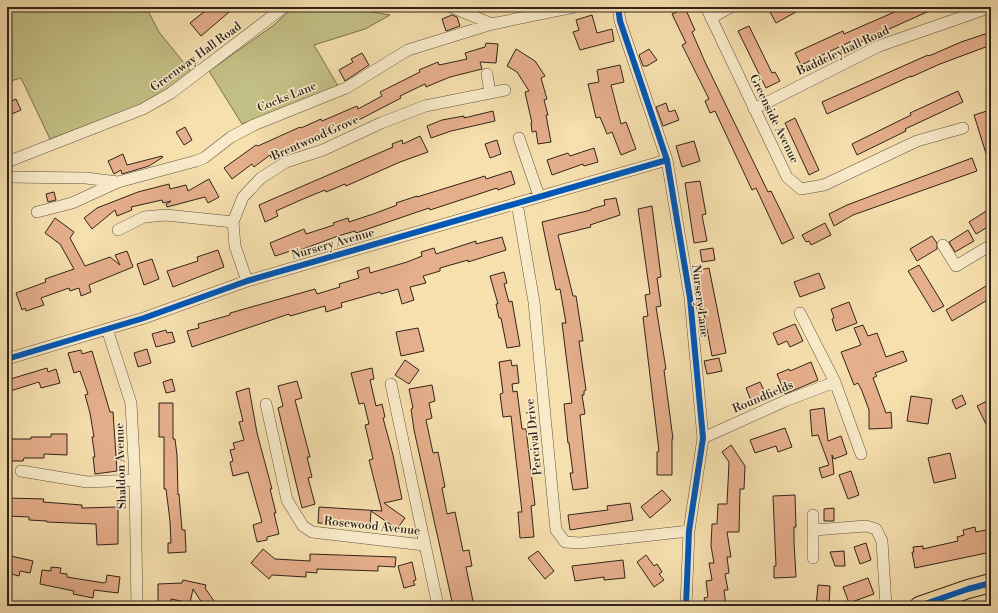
<svg xmlns="http://www.w3.org/2000/svg" width="998" height="613" font-family="'Libre Bodoni',serif">
<style>
.green{fill:#c3c085;stroke:#7a7250}
.building{fill:#e6af8c;stroke:#31231b}
.lines{fill:none;stroke-linecap:round;stroke-linejoin:round}
.street-casing{stroke:#625240;stroke-width:12}
.primary-casing{stroke:#31231b;stroke-width:20}
.street{stroke:#f9ebca;stroke-width:11}
.primary{stroke:#f6e0ae;stroke-width:18}
.cycleway-casing{stroke:#f9ebca;stroke-width:8}
.cycleway{stroke:#0057b8;stroke-width:6}
.labels{text-anchor:middle;dominant-baseline:central;stroke-width:3;stroke-linejoin:round;paint-order:stroke}
.street-label{font-size:12px;fill:#31231b;stroke:#f9ebca}
</style>
<rect width="100%" height="100%" fill="#f6e0ae"/>
<filter id="stains"><feTurbulence type="fractalNoise" baseFrequency=".005" numOctaves="4"/><feColorMatrix values="0 0 0 0 .2 0 0 0 0 .09 0 0 0 0 .02 0 0 0 .5 -.17"/></filter>
<radialGradient id="worn" r=".72"><stop offset=".6" stop-color="#630" stop-opacity="0"/><stop offset="1" stop-color="#630" stop-opacity=".3"/></radialGradient>
<!-- green -->
<path class="green" d="M7 7H146L159 32 193 74 135 108 50 139 21 78 7 82Z
M293 7H365L372 12 390 15 365 29 314 45 338 86 242 124 209 71 274 25Z"/>
<!-- building -->
<path class="building" d="M210 7H235L201 36 190 23Z
M778 7H805L776 23 770 12Z
M906 7H938L856 44 854 40 801 65 795 53 843 31 844 34Z
M685 8 695 30 692 32 705 62 768 192 771 191 794 238 782 244 756 188 752 190 715 111 710 113 705 101 709 99 682 45 686 43 672 14Z
M452 15 457 17 460 26 446 31 442 19Z
M592 15 597 33 612 29 614 41 580 50 573 32 579 30 576 20Z
M749 26 772 73 775 72 780 81 766 88 738 31Z
M991 32V45L940 64 911 77V76L827 114 822 102 928 55 929 56 961 42Z
M486 43 498 44 496 63 480 62 482 69 450 77 426 87 425 84 400 96 401 98 349 125 309 141 308 139 271 158 270 155 254 167 252 164 232 179 224 168 256 145 258 146 300 127 301 128 321 119 322 121 357 106 358 109 382 96 380 92 420 72 419 70 438 62 439 65 467 59 465 53 485 47Z
M516 49 535 61 545 76 541 78 547 99 544 100 548 115H546L551 142 538 144 536 131 532 132 531 123H532L525 92 529 91 517 72 507 66Z
M649 49 657 60 647 66H643L639 55Z
M362 53 369 65 345 81 339 70 353 62 351 59Z
M620 65 624 82 611 85 621 124 626 122 636 149 621 155 612 132 607 134 600 117 596 118 588 84 599 82 597 70Z
M958 91 963 102 905 129 906 131 857 155 852 144 911 115 910 113Z
M16 99 21 110 7 116V103Z
M666 103 669 112 675 110 679 120 663 126 656 107Z
M493 111 495 121 451 131 431 138 427 126 442 120 464 116V118Z
M987 111 991 124V162L989 163 974 115Z
M795 118 819 170 809 175 785 123Z
M185 127 192 140 184 145 176 132Z
M420 136 428 152 400 162 346 186 345 184 326 192 325 190 303 199 276 211 278 216 265 222 259 205 393 147 392 144 402 140 403 144Z
M497 140 501 154 490 158 485 144Z
M694 141 700 161 682 167 676 146Z
M594 148 598 162 584 166 583 164 552 175 547 160 568 153 570 156Z
M123 154 127 165 162 156 163 157 149 166 122 174 121 170 114 174 108 161Z
M972 158 977 171 853 215 834 226 829 214 847 205Z
M511 171 515 184 498 190 497 188 430 210 429 208 356 233 355 231 338 236 295 252 294 250 275 256 270 243 304 229 306 234 334 225 333 223 348 218 349 222 376 213 397 205 396 203 417 196V197L485 176 486 179Z
M209 179 219 197 208 203 205 197 167 207 166 204 171 201 163 203 162 200 131 207 132 210 117 216 115 210 92 229 84 218 97 208 138 192 169 184 170 189 186 185 188 191Z
M700 181 706 214 702 215 707 241 694 243 685 183Z
M54 192 56 200 48 202 46 194Z
M616 198 620 215 590 225 591 227 558 235 573 296H576L583 341H579L586 390 584 391V395H582L585 414 580 415 588 488 573 490 570 473H573L569 443H568L564 404 572 403 562 323H566L560 289 556 290 542 222 591 210V209L605 205 604 200Z
M652 206 661 277 657 278 661 306 656 307 666 369 664 370 673 439H672V475H657V452L659 451 643 317 648 316 645 295 650 294 638 209Z
M991 208V225L976 234 969 222Z
M55 218 74 232 70 238 85 266 110 257 120 265 115 255 127 251 133 267 89 285 91 292 81 296 79 288 70 291 69 288 41 298 44 305 26 311 25 308 22 310 16 293 46 282 45 279 74 269 60 244 45 233Z
M825 223 831 235 811 245 809 241 806 242 802 235Z
M968 230 974 241 955 252 949 242Z
M932 236 937 243V249L917 261 910 249Z
M502 237 506 250 468 262V260L440 268V271L423 276 426 283 410 287 414 300 402 304 398 289 381 294 380 292 341 303 342 307 326 312 325 306 290 316 289 314 192 347 187 331 199 328 198 324 230 315V313L315 289 317 294 340 287 339 284 359 278 357 271 369 267 370 273 407 262 422 256 421 252 434 248 436 254 476 241V244Z
M713 248 715 260 702 262 700 250Z
M218 250 224 267 173 287 167 271 198 261 197 257Z
M152 259 159 279 144 285 137 264Z
M919 265 944 306 933 312 908 271Z
M709 268 726 353 712 356 703 309 700 310 695 271Z
M504 272 507 283 504 284 509 302 512 301 520 346 507 348 501 318H499L496 304H498L490 276Z
M819 273 825 288 800 297 794 282Z
M991 283V298L952 321 946 310Z
M849 302 857 323 836 331 832 319 834 318 831 309Z
M795 324 803 341 790 347 787 341 778 345 773 333Z
M863 325 868 336 877 333 886 357 903 351 907 361 875 373 877 376 873 378 886 413 891 412 892 428 869 429V410L862 391 858 383 854 385 841 352 861 345 854 328Z
M418 328 424 351 401 356 396 332Z
M166 330 167 333 172 332 175 342 156 347 152 334Z
M147 349 151 363 138 367 134 353Z
M81 350 82 354 92 351 110 412H113L117 471 95 474 93 457H95L92 437H94L90 413 85 395 88 394 80 371 74 373 68 353Z
M719 358 722 371 707 374 704 361Z
M405 360 419 370 409 384 395 375Z
M511 360 512 366 517 365 519 383 512 384 513 392 517 391 522 429H526L535 505 531 506 534 537 520 538 518 512H522L511 416 503 417 500 394 503 393 499 362Z
M811 362 818 380 785 394 777 374 789 369 790 371Z
M47 368 48 372 56 369 60 383 41 388 39 382 7 392V380Z
M372 368 374 379 370 380 376 406 382 404 385 417 383 418 393 455 402 499 384 503 405 518 397 529 371 511 370 526 318 523 319 507 382 511 369 460 373 459 365 425 369 424 364 403 359 404 351 373Z
M172 379 175 391 166 393 163 382Z
M297 381 302 398 295 400 310 457H307L312 477 308 478 315 504 302 508 278 408 283 406 278 386Z
M760 382 767 397 752 403 746 388Z
M432 385 435 401 429 403 432 418 426 420 433 453 438 452 445 487 442 488 447 514 455 512 463 551 469 550 472 566 466 567 474 606H453L414 430 411 409 413 408 409 389Z
M249 388 257 433 272 489H270L276 513H274L279 534 267 537V540L257 542 253 525 262 522 248 472 233 476 230 462 233 461 230 450 235 449 233 443 244 440 239 422 243 421 236 392Z
M962 395 966 404 956 409 952 400Z
M911 396 932 399 928 424 907 421Z
M991 399V434L977 406Z
M159 403H173V439H175L177 455 178 495 179 494 182 530H185L186 552 168 553V543H171L170 521 166 489H164V437H159Z
M824 408 828 441 841 436 847 454 834 459 832 455 834 474 822 478 819 468 829 465 818 435 812 436 810 410Z
M785 428 792 447 778 452 776 446 755 453 750 440Z
M51 434H67V455L44 454V458H24L23 461H7V439H31V437H51Z
M731 445 745 466 744 489H740L739 532H727L731 557H727L729 573 725 574 728 590H724L726 606H706L704 598 708 597 706 581 712 580 709 563H714L711 546 712 524H717L718 504H727L729 462 722 452Z
M950 453 956 478 934 483 928 458Z
M851 471 859 495 848 499 839 475Z
M662 490 671 500 650 518 641 507Z
M795 495 796 527H794V542L796 577 774 578V566H776L773 496Z
M7 498 44 499 43 502 82 505V508L118 507V544L97 545 96 524 47 522V521L29 520V517L7 516Z
M630 503 633 520 570 530 568 515 608 510 607 506Z
M834 508V521H824V509Z
M975 527 976 532 991 529V552L915 568 912 552H914L913 547 923 546V549L958 541 957 537 964 535 963 530Z
M866 543 871 560 860 564 854 547Z
M263 549 275 559 310 561V554L396 557 395 567 378 566V571L317 569V573L306 572V577L272 575 269 579 251 563Z
M538 551 554 571 545 579 528 558Z
M844 551 845 566H835L830 552Z
M646 555 654 566 657 564 662 572 659 574 664 580 654 587 637 562Z
M11 556 33 561 30 573 20 571 19 576 7 573Z
M623 560 625 578 604 580V577L575 581 572 566Z
M412 562 416 580 413 581 415 585 404 588 398 566Z
M51 567 61 568 60 573 67 574V577L104 583 106 582 107 575 120 577 118 593 94 590 93 598 73 594 74 591 40 584 42 570 51 571Z
M868 578 874 594 849 603 843 587Z
M183 580 206 585 205 588 214 601 204 606 193 589 190 603 171 599V602L158 603V584L182 583Z
M818 585 830 586 829 606H816Z"/>
<g class="lines">
<!-- street casing -->
<g class="street-casing">
<path id="street" d="M451 7 492 24
M618 7 620 21 667 160 690 298 703 438 689 531 686 606
M706 7 787 177 801 189 824 185 917 141 963 128
M711 18 731 7
M487 74 490 93
M754 109 879 46 991 7
M519 138 539 196
M7 162 143 109 171 93 284 7
M7 177 86 178 118 182 196 161 204 158 231 137 254 125 346 88 408 50 492 24 574 7
M517 203 534 302 556 530 565 542 580 543 689 531
M37 212 72 203 118 182
M118 230 144 217 166 215 233 222
M943 245 956 266 991 245
M247 281 235 246 233 222 243 197 261 178 286 162 323 150 381 123 425 106 505 90
M800 313 835 382 861 454
M107 329 131 403 135 480 137 606
M7 359 144 318 247 281 667 160
M391 384 438 606
M266 404 287 500 303 526 312 532 424 545
M703 438 785 401 835 382
M21 471 87 482 135 480
M814 530 866 526 876 529 882 541 886 606
M813 558V515"/>
</g>
<!-- primary casing -->
<g class="primary-casing">
<path id="primary" d="M919 606 968 589 991 583"/>
</g>
<!-- street -->
<use href="#street" class="street"/>
<!-- primary -->
<use href="#primary" class="primary"/>
<!-- cycleway casing -->
<g class="cycleway-casing">
<path id="cycleway" d="M618 7 620 21 667 160 690 298 703 438 689 531 686 606
M7 359 144 318 247 281 667 160
M919 606 968 589 991 583"/>
</g>
<!-- cycleway -->
<use href="#cycleway" class="cycleway"/>
</g>
<g class="labels">
<!-- street labels -->
<g class="street-label">
<text transform="translate(843 51) rotate(-25)">Baddeleyhall Road</text>
<text transform="translate(196 57) rotate(-36)">Greenway Hall Road</text>
<text transform="translate(287 97) rotate(-22)">Cocks Lane</text>
<text transform="translate(774 119) rotate(64)">Greenside Avenue</text>
<text transform="translate(315 138) rotate(-24)">Brentwood Grove</text>
<text transform="translate(333 244) rotate(-16)">Nursery Avenue</text>
<text transform="translate(700 301) rotate(83)">Nursery Lane</text>
<text transform="translate(763 397) rotate(-23)">Roundfields</text>
<text transform="translate(534 437) rotate(-96)">Percival Drive</text>
<text transform="translate(121 466) rotate(-92)">Shaldon Avenue</text>
<text transform="translate(372 526) rotate(6)">Rosewood Avenue</text>
</g>
</g>
<!-- margin -->
<rect width="998" height="613" fill="none" stroke="#f6e0ae" stroke-width="24"/>
<rect x="8" y="8" width="982" height="597" fill="none" stroke="#31231b" stroke-width="2"/>
<rect x="12" y="12" width="974" height="589" fill="none" stroke="#31231b"/>
<rect width="100%" height="100%" filter="url(#stains)"/>
<rect width="100%" height="100%" fill="url(#worn)"/>
</svg>
